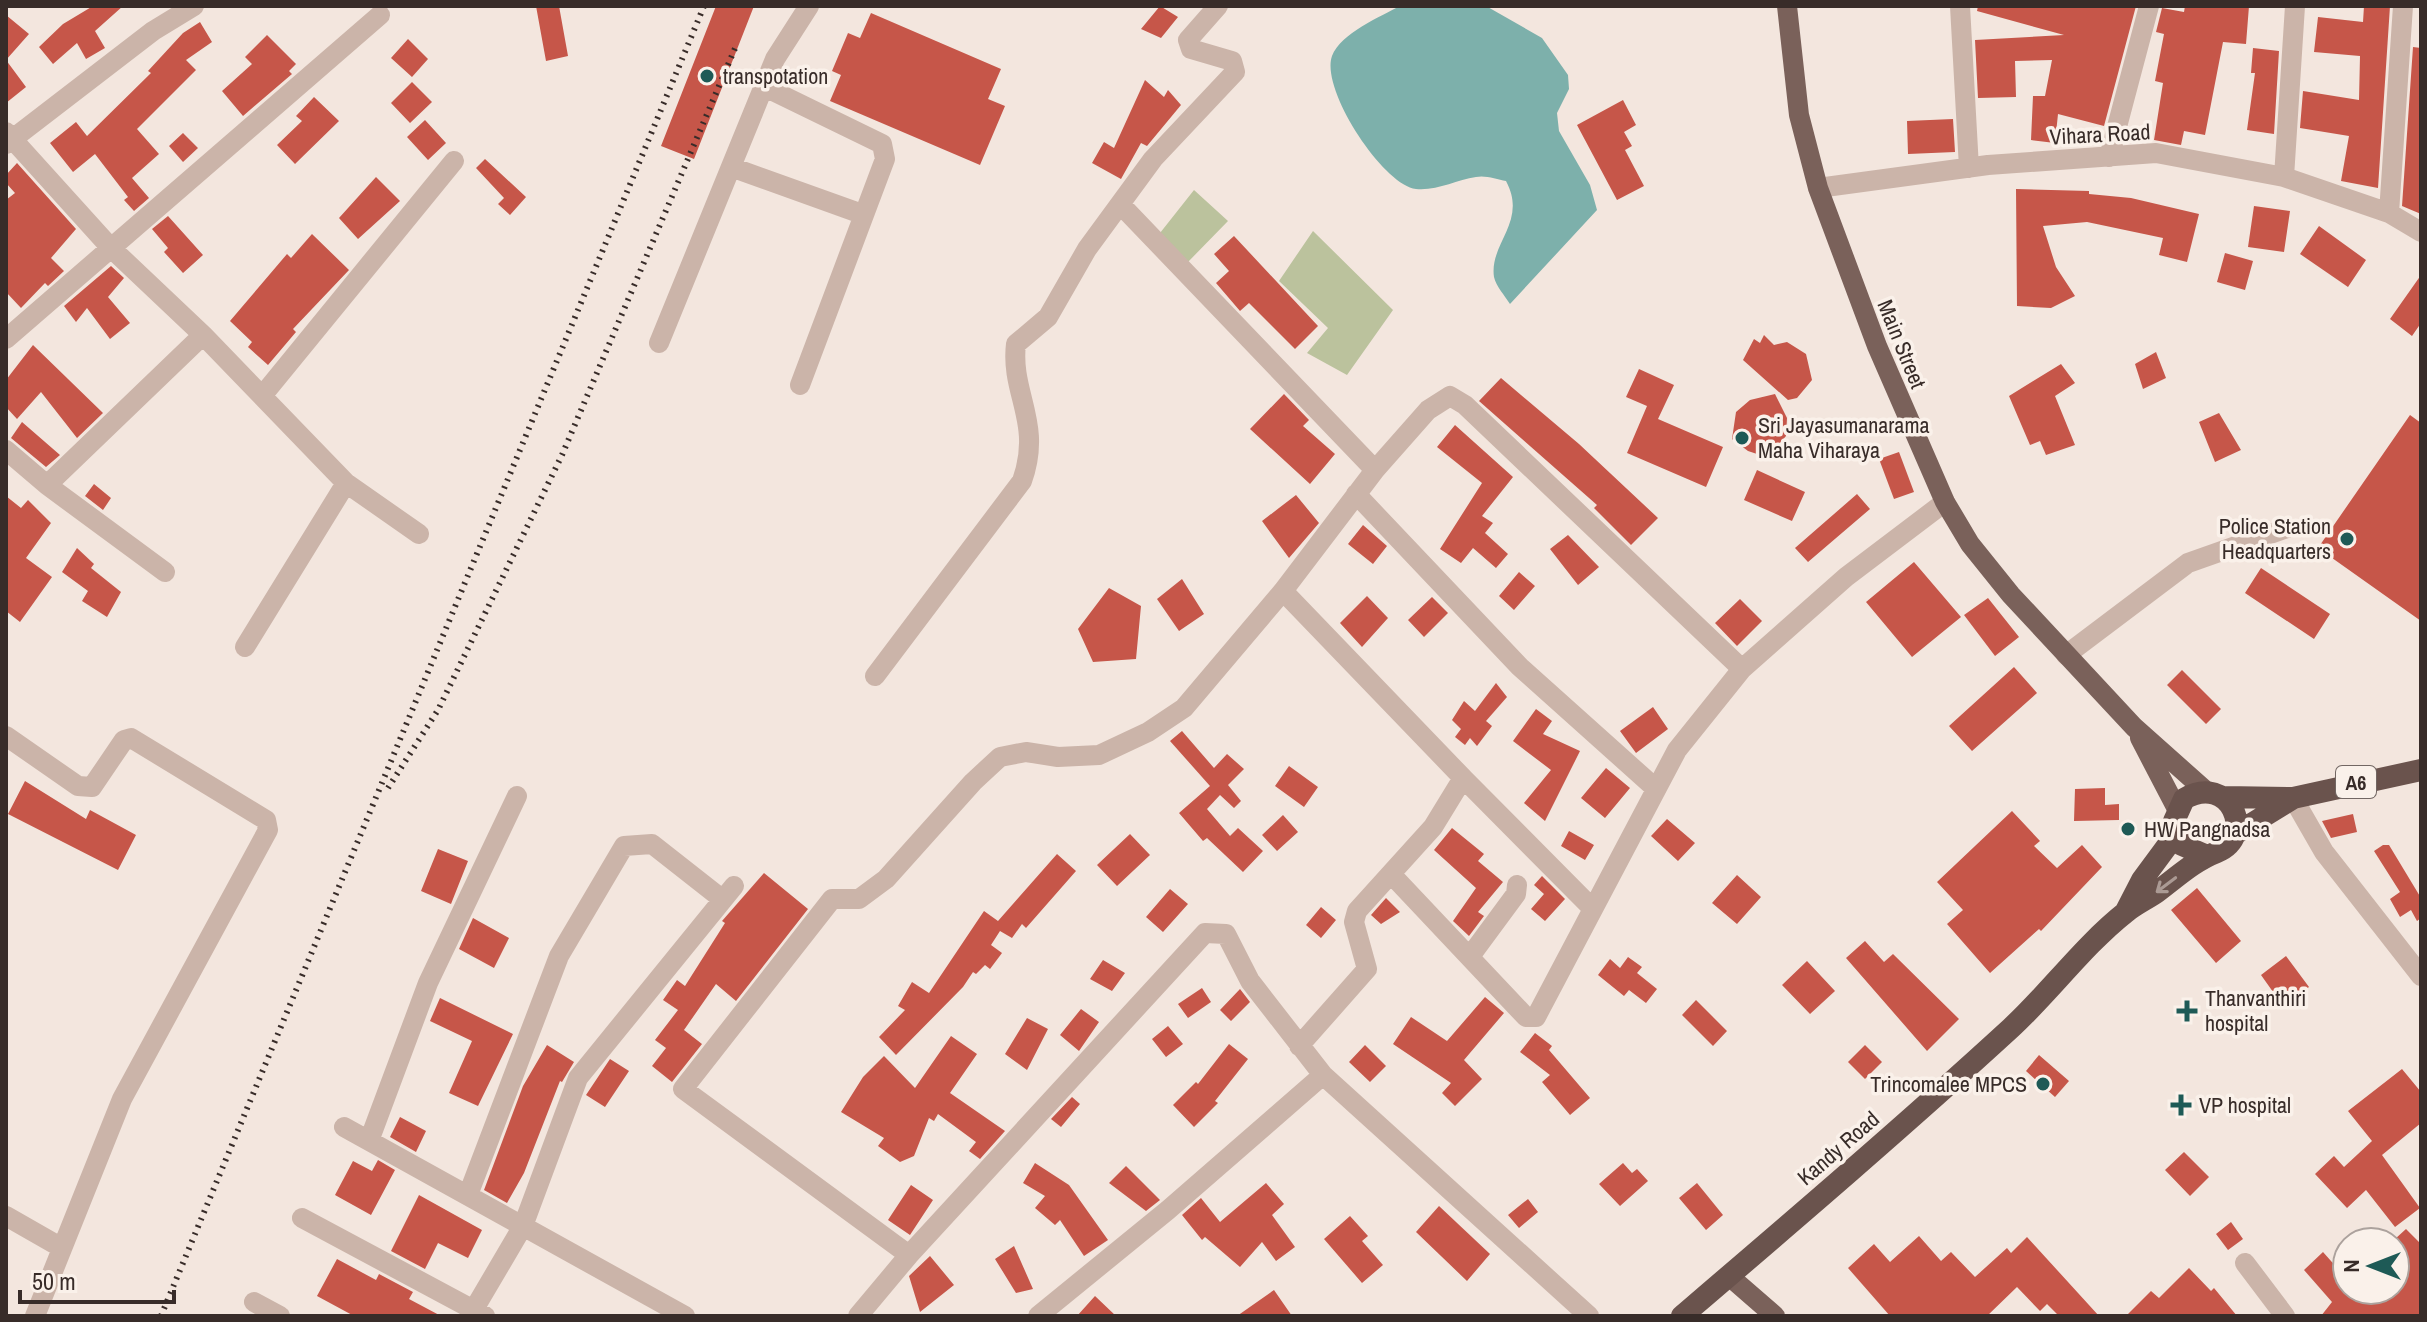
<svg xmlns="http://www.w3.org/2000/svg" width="2427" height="1322" font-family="'Archivo Narrow',sans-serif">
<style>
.green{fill:#bbc29d}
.water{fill:#7db0ab}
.building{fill:#c65649}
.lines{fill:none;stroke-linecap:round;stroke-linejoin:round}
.minor{stroke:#cbb4a9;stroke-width:20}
.primary{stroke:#7a615a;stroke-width:20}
.trunk{stroke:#6a534d;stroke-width:22}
.rail{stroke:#382c29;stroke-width:6;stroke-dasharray:2 6;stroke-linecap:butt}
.oneway{stroke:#ab9a94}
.poi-dot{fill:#1e5a56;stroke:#faf1ea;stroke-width:3}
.labels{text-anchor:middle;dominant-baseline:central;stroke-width:7;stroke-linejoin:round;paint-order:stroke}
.shield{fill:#faf1ea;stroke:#726763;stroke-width:2}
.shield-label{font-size:20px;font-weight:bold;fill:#382c29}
.poi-label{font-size:22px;fill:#382c29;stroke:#faf1ea;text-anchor:start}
.street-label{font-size:22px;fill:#382c29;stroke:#faf1ea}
</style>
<rect width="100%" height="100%" fill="#f3e6de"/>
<!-- green -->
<path class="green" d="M1194 190 1228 221 1188 262 1160 233Z
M1313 231 1393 310 1347 375 1307 353 1328 328 1279 281Z"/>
<!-- water -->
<path class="water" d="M1400 6H1486L1542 38 1568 75 1569 89 1557 113 1559 131 1590 185 1597 210 1510 304C1505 296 1496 286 1494 277 1489 243 1528 222 1506 181 1497 179 1485 175 1476 177 1456 180 1437 191 1416 189 1383 185 1320 89 1332 56 1341 33 1380 17 1400 6Z"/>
<!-- building -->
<path class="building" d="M93 6H123L95 31 105 48 86 59 77 43 53 64 39 47 63 24Z
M536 6H559L568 56 546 61Z
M716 6H754L694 159 661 146Z
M1160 6 1178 17 1161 38 1141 29Z
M1978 6H2136L2104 126 2058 114 2055 143 2031 140 2033 96H2045L2052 60 2015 61 2016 97 1978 98 1975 40 2064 35 1977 11Z
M2185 6H2249L2246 44 2223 42 2205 135 2184 131 2181 145 2154 140 2163 83 2155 81 2164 34 2156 32 2162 8 2184 12Z
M2364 6H2390L2378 188 2341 181 2349 136 2300 128 2303 91 2359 100 2360 56 2314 52 2318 17 2363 22Z
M871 13 1001 69 988 99 1005 106 980 165 830 101 841 75 832 71 848 33 860 38Z
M6 15 29 34 6 60Z
M200 22 212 42 186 60 196 70 137 129 159 154 132 178 149 198 134 211 124 200 128 197 95 154 73 172 50 143 76 122 87 136 151 73 148 71 183 33Z
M267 35 296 64 289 71 292 74 243 116 222 91 252 64 245 57Z
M408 39 428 59 412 77 391 58Z
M2413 47 2421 48V214L2402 206Z
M2253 48 2279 51 2274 134 2247 130 2255 73H2251Z
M6 60 26 87 6 103Z
M1145 80 1164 97 1168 90 1181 105 1147 146 1141 143 1121 179 1092 163 1104 142 1114 148Z
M412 82 432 102 410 123 391 103Z
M314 97 339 121 295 164 277 145 302 121 296 116Z
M1623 100 1636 125 1624 132 1632 146 1625 150 1644 186 1617 200 1577 125Z
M1953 119 1955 152 1908 154 1907 121Z
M425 120 446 143 428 160 407 137Z
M183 133 198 148 183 162 169 146Z
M485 159 526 197 510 215 498 204 504 198 476 168Z
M17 163 76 229 51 258 64 271 48 286 45 283 21 308 6 292V200L15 193 6 183V175Z
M376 177 400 201 358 239 339 218Z
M2016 189 2089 191V194L2131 198 2199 214 2187 262 2159 255 2163 238 2087 222 2043 226 2056 267 2075 296 2051 308 2017 306Z
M2254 206 2290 211 2284 252 2248 247Z
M168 216 203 255 183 273 164 252 168 248 152 229Z
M2319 226 2366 260 2348 287 2300 254Z
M312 234 349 270 293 329 296 332 268 365 248 347 252 342 230 321 287 254 291 258Z
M1234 236 1318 326 1295 349 1249 303 1240 311 1216 283 1229 271 1214 254Z
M2225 253 2253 261 2245 290 2217 282Z
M111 266 124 278 108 297 130 323 110 339 87 308 76 322 64 306Z
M2421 275V323L2412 336 2390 319Z
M1764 335 1774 345 1787 342 1806 354 1812 380 1797 398 1788 400 1743 360 1754 339 1760 343Z
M33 345 103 413 77 438 41 392 17 419 6 407V380Z
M2156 352 2166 378 2143 389 2135 364Z
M2061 364 2075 383 2055 396 2075 445 2046 455 2040 441 2030 445 2009 396Z
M1639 369 1674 385 1658 419 1723 447 1706 487 1627 453 1647 406 1626 397Z
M1501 378 1579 444 1658 518 1631 545 1594 508 1597 505 1479 401Z
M1284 394 1309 420 1303 426 1335 454 1310 484 1250 429Z
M1775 394 1787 418 1786 436 1774 450 1760 455 1748 451 1732 439 1736 412 1750 400Z
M2219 413 2241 450 2215 462 2199 422Z
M2410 415 2421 423V621L2318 548Z
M22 422 60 455 46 467 11 438Z
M1455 425 1513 477 1482 516 1493 523 1485 533 1508 554 1496 568 1473 548 1461 563 1440 549 1482 483 1437 447Z
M1899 452 1914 492 1894 499 1879 459Z
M1757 470 1805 492 1792 521 1744 500Z
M94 484 111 498 103 510 85 496Z
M1857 494 1870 509 1808 562 1795 548Z
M1296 495 1319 523 1289 558 1262 521Z
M6 496 21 508 28 500 51 523 26 558 52 577 20 622 6 611Z
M1363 525 1387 546 1373 564 1348 544Z
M1568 535 1599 567 1578 585 1550 549Z
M77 548 94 564 91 568 121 592 107 617 82 601 88 591 62 572Z
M1914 562 1961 617 1912 657 1866 602Z
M2261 568 2330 614 2314 639 2245 593Z
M1519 572 1535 586 1514 610 1499 596Z
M1182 579 1204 614 1179 631 1157 599Z
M1109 588 1141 606 1136 659 1093 662 1078 629Z
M1367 596 1388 618 1362 647 1340 623Z
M1432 597 1448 613 1424 637 1408 620Z
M1988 598 2019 637 1995 656 1964 615Z
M1740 599 1762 621 1737 646 1715 623Z
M2014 667 2037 693 1972 751 1949 726Z
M2182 670 2221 709 2206 724 2167 685Z
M1496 683 1507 697 1486 721 1492 726 1477 746 1470 738 1465 745 1455 737 1461 729 1452 720 1464 701 1475 711Z
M1653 707 1668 729 1636 753 1620 731Z
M1536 709 1552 721 1543 734 1580 751 1545 821 1524 803 1551 770 1513 741Z
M1182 731 1214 768 1227 754 1244 769 1228 785 1241 801 1234 808 1220 795 1207 809 1230 836 1238 828 1263 851 1243 872 1207 838 1203 841 1179 813 1210 786 1170 741Z
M1289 766 1318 787 1304 807 1275 786Z
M1606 768 1630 788 1605 818 1581 798Z
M25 781 86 819 90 810 136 835 118 870 8 814Z
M2105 788V805L2119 804V820L2074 821 2075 789Z
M2012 811 2040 841 2034 846 2057 868 2082 845 2102 867 2041 931 2039 929 1990 973 1947 924 1963 910 1937 882Z
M2353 814 2357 832 2331 838 2322 821Z
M1283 815 1298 832 1277 851 1262 835Z
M1667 819 1695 843 1678 861 1651 836Z
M1452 828 1484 854 1478 861 1503 882 1478 912 1484 916 1469 936 1453 921 1476 888 1434 850Z
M1569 831 1594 845 1585 860 1561 846Z
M1130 834 1150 855 1117 886 1097 865Z
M2383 845H2389L2421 898V918L2417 921 2411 910 2400 917 2390 899 2400 892 2374 851Z
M438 849 468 861 451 904 421 891Z
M1057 854 1076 871 1026 928 1022 924 1012 938 1000 931 991 945 1002 953 990 969 985 965 976 974 973 972 963 987 896 1055 879 1037 905 1010 898 1006 912 982 929 993 984 911 998 921Z
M764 873 808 909 736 1001 716 984 684 1030 702 1044 672 1082 652 1066 666 1048 655 1040 678 1010 663 1000 677 980 685 986 725 923 722 921Z
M1737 875 1761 897 1737 924 1712 903Z
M1542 876 1565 899 1545 921 1531 909 1544 894 1534 885Z
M2197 888 2241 941 2216 963 2171 910Z
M1170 889 1188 904 1163 932 1146 917Z
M1386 898 1400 912 1381 924 1371 915Z
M1321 907 1336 920 1321 938 1306 925Z
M473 918 509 938 494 968 459 949Z
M1865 941 1884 962 1893 954 1959 1019 1927 1051 1846 958Z
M2286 956 2309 987 2283 1006 2261 975Z
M1628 957 1642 967 1637 973 1657 989 1646 1003 1629 990 1624 996 1598 975 1610 959 1620 968Z
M1103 960 1125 973 1112 991 1090 979Z
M1807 961 1835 991 1810 1014 1782 985Z
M1202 988 1211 1002 1188 1018 1178 1004Z
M1240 989 1250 1002 1231 1021 1220 1010Z
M1485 997 1504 1013 1464 1060 1482 1079 1455 1106 1442 1093 1451 1083 1393 1044 1411 1017 1447 1041Z
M440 998 513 1034 478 1106 449 1093 472 1041 430 1021Z
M1696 1000 1727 1031 1713 1046 1682 1015Z
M1081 1009 1099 1022 1079 1051 1060 1035Z
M1027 1018 1048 1029 1027 1070 1005 1054Z
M1168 1026 1183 1044 1166 1057 1152 1039Z
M1535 1033 1552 1046 1549 1050 1590 1098 1570 1115 1542 1082 1550 1075 1520 1052Z
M951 1036 977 1054 950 1093 1005 1131 980 1159 969 1151 976 1142 938 1114 934 1121 929 1118 914 1156 900 1162 878 1146 884 1138 841 1112 863 1077 884 1056 915 1088Z
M1229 1044 1248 1059 1215 1101 1218 1103 1194 1127 1173 1105 1196 1082 1198 1084Z
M547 1045 574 1062 562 1082 560 1081 524 1173 507 1203 484 1190 523 1086Z
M1365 1045 1386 1066 1370 1082 1349 1062Z
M1865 1045 1882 1062 1865 1079 1848 1062Z
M2039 1055 2069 1081 2055 1097 2026 1071Z
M610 1059 629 1071 605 1107 586 1095Z
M2402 1069 2421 1092V1123L2382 1155 2420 1208 2395 1227 2366 1190 2347 1208 2315 1174 2334 1156 2344 1167 2372 1141 2348 1111Z
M1072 1097 1080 1104 1061 1127 1051 1119Z
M400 1117 426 1131 416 1152 390 1137Z
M2184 1152 2209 1177 2190 1196 2165 1170Z
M378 1160 395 1170 371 1215 335 1195 353 1161 372 1171Z
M1035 1163 1069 1185 1108 1240 1084 1256 1060 1220 1055 1225 1035 1208 1045 1196 1023 1183Z
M1623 1163 1632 1173 1637 1169 1648 1181 1620 1206 1599 1184Z
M1126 1166 1160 1200 1146 1211 1109 1183Z
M1266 1183 1284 1204 1272 1215 1295 1247 1276 1261 1262 1242 1240 1267 1205 1237 1202 1240 1182 1215 1201 1198 1220 1222Z
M1697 1183 1723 1215 1706 1230 1679 1198Z
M911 1185 933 1200 910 1235 888 1220Z
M419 1195 482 1230 468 1258 438 1243 425 1269 391 1251Z
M1528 1199 1538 1212 1519 1228 1508 1215Z
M1439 1206 1490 1254 1467 1281 1416 1232Z
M1350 1216 1368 1236 1362 1241 1383 1265 1362 1283 1324 1239Z
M2231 1222 2243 1239 2228 1250 2216 1234Z
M2406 1229 2421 1244V1316H2321L2332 1302 2304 1270 2323 1252 2347 1279V1290H2395V1239Z
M1919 1236 1941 1261 1951 1252 1975 1277 2007 1248 2011 1253 2027 1237 2099 1316H2059L2047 1304 2040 1311 2017 1287 1987 1316H1890L1848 1268 1874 1244 1890 1262Z
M1014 1246 1033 1289 1016 1293 995 1259Z
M930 1256 954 1285 920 1312 909 1276Z
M337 1259 376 1280 379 1274 413 1292 409 1299 441 1316H354L317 1296Z
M2189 1268 2211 1291 2214 1288 2237 1316H2126L2151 1291 2159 1298Z
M1274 1290 1292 1316H1237Z
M1095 1296 1116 1316H1077Z"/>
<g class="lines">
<!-- minor -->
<path class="minor" d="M1960 6 1969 168
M763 86 882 144 885 159 800 385
M6 132 110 247 203 335 346 483 419 534
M6 144 153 31 194 6
M2109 157 2149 6
M731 167 862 214
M2284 177 2295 6
M1818 188 1988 165 2156 153 2284 177 2389 213 2421 232
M1121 205 1375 470 1428 410 1450 396 1465 405 1742 669
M2389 213 2403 6
M6 339 380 15
M659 343 775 59 809 6
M262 396 454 161
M6 450 47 485 165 572
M47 485 203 335
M1356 494 1520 667 1654 787
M1283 591 1463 778 1433 827 1357 911 1354 922 1367 969 1299 1046
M245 647 346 483
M2066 655 2188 563 2287 528
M875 676 1022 481C1043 422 1010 394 1016 344L1048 317 1087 249 1153 159 1235 72 1232 61 1191 49 1188 40 1218 6
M6 736 78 786 92 787 124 740 131 738 266 820 268 830 122 1099 35 1316
M1463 778 1592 908
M2293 798 2324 852 2421 976
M1392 875 1526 1017H1536L1677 750 1742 669 1846 577 1945 502
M1471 955 1516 894 1517 885
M344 1127 685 1316
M369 1141 428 983 517 796
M468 1195 559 956 624 846 652 844 722 899
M6 1216 62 1248
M302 1218 485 1316
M909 1255 683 1089 832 899H859L886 879 973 782 1000 757 1026 752 1058 757 1099 755 1148 732 1184 708 1283 591 1375 470
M2245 1263 2285 1316
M254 1302 280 1316
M470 1316 523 1226 578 1078 734 886
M858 1316 909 1255 1205 933 1226 934 1250 981 1323 1075 1589 1316
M1038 1316 1168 1210 1323 1075"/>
<!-- primary -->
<path class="primary" d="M1787 6 1799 115 1818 188 1877 346 1945 502 1970 544 2011 595 2134 727 2207 792
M2140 738 2177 809
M1729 1276 1775 1316"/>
<!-- trunk -->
<path class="trunk" d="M2224 797 2293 798 2421 770
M2235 834 2292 799
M2126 911 2142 880 2176 834
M1682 1316C1793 1221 1903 1127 2011 1028 2050 992 2084 945 2126 912 2136 904 2147 899 2157 892 2177 877 2194 861 2217 852 2257 836 2230 772 2184 799L2174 821 2182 845 2205 855"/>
<!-- rail -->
<path class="rail" d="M388 788 438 710 562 455 736 46
M161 1316 704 6"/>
</g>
<!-- one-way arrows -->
<defs><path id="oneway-shaft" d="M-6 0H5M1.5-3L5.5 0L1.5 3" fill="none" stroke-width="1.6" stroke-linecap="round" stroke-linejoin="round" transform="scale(2)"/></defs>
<use class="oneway" href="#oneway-shaft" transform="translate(2166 885) rotate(143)"/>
<!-- markers -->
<g class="poi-dot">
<circle cx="707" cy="76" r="8"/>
<circle cx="1742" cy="438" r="8"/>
<circle cx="2347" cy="539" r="8"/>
<circle cx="2128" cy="829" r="8"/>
<path d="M2183 999h8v8h8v8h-8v8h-8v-8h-8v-8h8z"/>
<circle cx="2043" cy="1084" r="8"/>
<path d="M2177 1093h8v8h8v8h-8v8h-8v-8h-8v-8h8z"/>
</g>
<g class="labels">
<!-- shield labels -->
<rect class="shield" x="2336" y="766" width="40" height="32" rx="6"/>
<g class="shield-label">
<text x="2356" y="782">A6</text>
</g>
<!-- poi labels -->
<g class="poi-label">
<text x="723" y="76">transpotation</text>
<text x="1758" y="425">Sri Jayasumanarama<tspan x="1758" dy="25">Maha Viharaya</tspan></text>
<text x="2331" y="526" text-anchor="end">Police Station<tspan x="2331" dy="25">Headquarters</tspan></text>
<text x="2144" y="829">HW Pangnadsa</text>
<text x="2205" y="998">Thanvanthiri<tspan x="2205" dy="25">hospital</tspan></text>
<text x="2027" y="1084" text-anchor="end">Trincomalee MPCS</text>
<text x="2199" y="1105">VP hospital</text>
</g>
<!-- street labels -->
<g class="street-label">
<text transform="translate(2100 134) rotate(-3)">Vihara Road</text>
<text transform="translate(1902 344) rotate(68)">Main Street</text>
<text transform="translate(1838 1148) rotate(-41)">Kandy Road</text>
</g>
</g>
<!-- border -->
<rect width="2427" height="1322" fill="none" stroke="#382c29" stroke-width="16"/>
<!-- north arrow -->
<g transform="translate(2371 1266) rotate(270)"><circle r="38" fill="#faf1ea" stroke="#aca29d" stroke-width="2"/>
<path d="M0-6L14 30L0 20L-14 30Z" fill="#1e5a56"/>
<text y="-12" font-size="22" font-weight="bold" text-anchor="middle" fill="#382c29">N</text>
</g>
<!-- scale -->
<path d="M20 1290v12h154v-12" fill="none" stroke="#382c29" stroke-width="4"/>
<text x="32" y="1290" font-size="24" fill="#382c29" stroke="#faf1ea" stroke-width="6" paint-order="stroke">50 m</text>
</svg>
